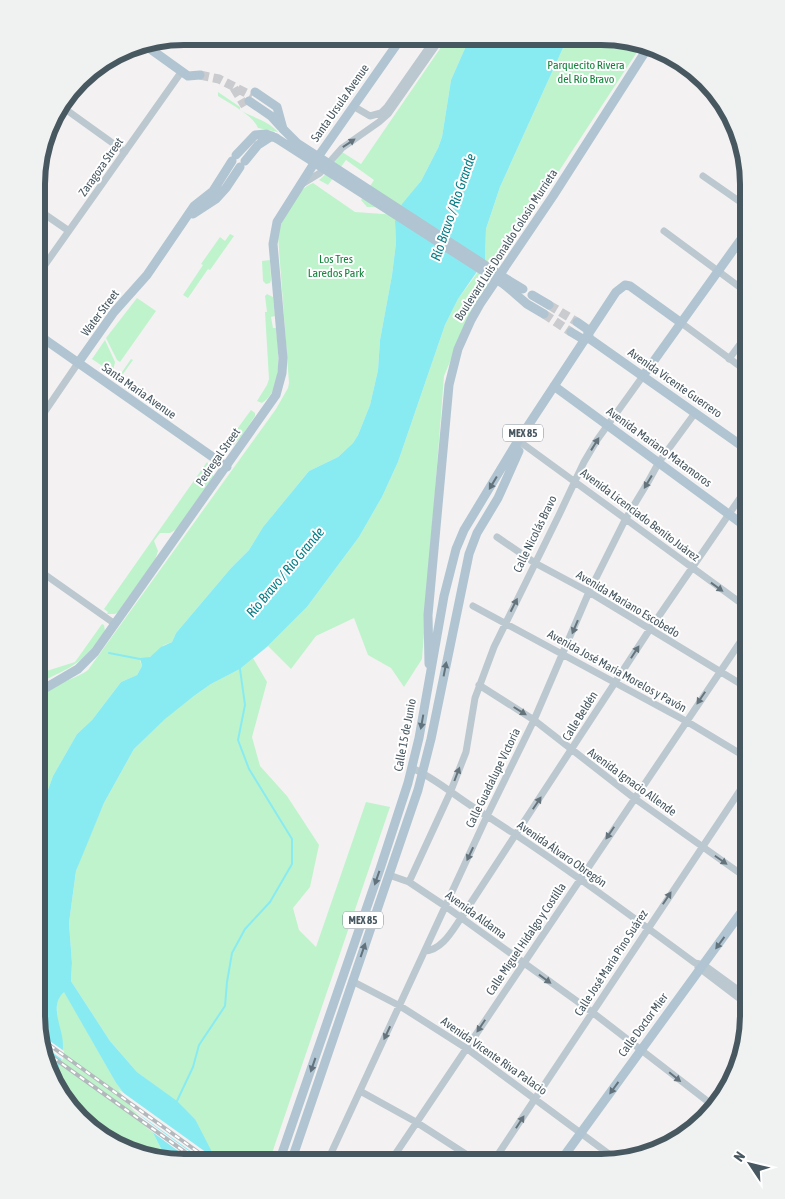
<svg xmlns="http://www.w3.org/2000/svg" width="785" height="1199" font-family="'Asap Condensed',sans-serif">
<style>
.green{fill:#bff3cc}
.water{fill:#89ebf2}
.pier{fill:#f4f1f2}
.lines{fill:none;stroke-linecap:round;stroke-linejoin:round}
.stream{stroke:#89ebf2;stroke-width:2}
.major-tunnel{stroke:#c9cbce;stroke-width:9;stroke-dasharray:9 4.5;stroke-linecap:butt}
.minor{stroke:#bcc8cf;stroke-width:7}
.major{stroke:#b0c5d1;stroke-width:9}
.rail-casing{stroke:#b3b8bc;stroke-width:4}
.rail{stroke:#fff;stroke-width:2;stroke-dasharray:5.5;stroke-linecap:butt}
.major-bridge{stroke:#b0c5d1;stroke-width:9}
.oneway{fill:#65747c}
.oneway2{fill:#62737d}
.labels{text-anchor:middle;dominant-baseline:central;stroke-width:4;stroke-linejoin:round;paint-order:stroke}
.shield{fill:#fff;stroke:#7f8a90;stroke-width:1}
.shield-label{font-size:11px;font-weight:bold;fill:#485861}
.park-label{font-size:12px;fill:#11833b;stroke:#fff}
.street-label{font-size:12px;fill:#485861;stroke:#fff}
.water-label{font-size:14px;font-style:italic;fill:#077d87;stroke:#fff}
.rim{fill:none;stroke:#485861;stroke-width:6}
</style>
<rect width="100%" height="100%" fill="#f4f1f2"/>
<!-- green -->
<path class="green" d="M448 37H470L451 80 442 137 438 148 421 181 400 208 367 207 361 200 374 180 346 160 328 185 319 180 326 174 342 152 361 164Z
M568 37 621 38 641 46 496 267 485 260 486 229 500 187Z
M218 92 240 107V110C253 118 267 120 278 132L258 128C253 115 230 104 218 96Z
M313 183 355 212 397 215 395 221 396 243 392 275 380 340 378 370 370 405 358 435 353 443 338 457 309 471 263 527 249 550 231 568 176 633 172 642 164 645 152 656 140 661 142 666 137 675 121 682 92 720 77 734 53 776 37 820V703C45 683 72 682 88 670L276 409 288 388 289 383 278 236C281 219 296 189 313 183Z
M230 234 234 236 210 270 208 269 188 298 183 295 203 265 201 264 220 237 225 241Z
M270 260 271 280 270 283 266 284 263 281 262 261Z
M483 265 498 274 463 331 444 376 422 659 404 687 391 668 368 655 354 618 316 636 291 669 268 646 307 607 359 537 382 497 398 462 445 325 458 299Z
M267 294 273 297 275 316 271 317 273 328H276C278 349 284 390 262 403L257 401 267 385 269 379 265 312H267L265 296Z
M137 298 156 311 120 362 117 360 106 338Z
M105 340 115 362 113 371 120 375 131 359 133 360 120 378 92 359Z
M251 410 255 413V416C247 427 233 456 217 450L224 447Z
M207 462 213 470V477L177 529 170 533H160L154 541 158 551 155 560 118 612 115 614H107L108 612 104 609Z
M102 624 104 625 105 631C90 653 80 664 55 675 49 678 44 681 37 682V674L75 662Z
M253 658 267 682 252 737 260 766 287 796 319 845 310 887 293 908 299 930 316 947 366 802 390 807 269 1162H208L195 1119 176 1101 137 1072 110 1041 71 981 72 963 69 923 76 871 83 852 104 803 134 749 165 718 194 696 211 684 240 669Z
M64 991 116 1083 152 1131 168 1162 94 1132 52 1077 58 1070 57 1004 59 998Z"/>
<!-- water -->
<path class="water" d="M470 37H568L500 187 486 229 485 260 458 299 445 325 398 462 382 497 359 537 307 607 268 646 240 669 211 684 194 696 165 719 134 749 104 803 76 871 69 923 72 963 71 981 110 1041 137 1072 177 1101 195 1119 213 1154 208 1162H168L152 1131 116 1083 64 992C51 1004 59 1021 62 1036 65 1050 61 1067 52 1077L48 1072 36 1015 37 820 53 776 77 734 92 720 121 682 137 675 142 666 140 658 150 657 161 647 172 642 176 633 231 568 249 550 263 527 309 471 338 457 353 443 358 435 370 405 378 370 380 340 392 275 396 243 395 221 402 204 421 181 438 148 442 137 451 80Z"/>
<!-- pier -->
<path class="pier" d="M40 1034 64 1051 63 1060 42 1045Z
M118 1089 214 1158 211 1162H206L133 1110Z
M135 1112 204 1162H193L147 1128Z"/>
<g class="lines">
<!-- stream -->
<path class="stream" d="M109 653 140 659
M177 1101 193 1067 199 1045 225 1006 227 982 232 953 245 929 270 902 292 864V839L249 769 238 740 245 705 240 669"/>
<!-- major-tunnel -->
<path class="major-tunnel" d="M200 75 219 79 252 96
M234 88 245 106
M549 305 577 322
M544 314 571 332"/>
<!-- minor -->
<path class="minor" d="M67 97 61 106 125 152
M353 106 370 116 381 113 387 107 436 37
M703 176 749 208
M302 184 320 173 342 148 379 122 388 114 442 37
M37 209 69 231
M664 231 749 294
M37 276 182 71
M680 322 749 373
M729 359 749 332
M37 423 78 363
M516 444H523L749 609
M497 537 535 563 589 592 749 689
M37 569 115 624
M473 606 686 721 749 759
M479 685 534 720 634 798 748 879
M412 768C433 777 454 795 473 807 549 855 622 909 695 963L704 965 748 997
M389 875 409 882 445 906 592 1012 715 1107
M409 882 450 793 466 752 475 698 494 647 559 515 584 462 597 440 643 376
M425 951C442 950 452 931 461 918L650 629 749 485
M698 967 748 1005
M352 981 400 1006 466 1048 617 1160
M360 1091 416 1122 478 1162
M327 1162 487 816 534 720 589 592 625 520 648 482 659 462 695 413
M390 1162 749 629
M493 1162 749 777"/>
<!-- major -->
<path class="major" d="M142 43 188 76 200 75
M255 92 277 107 283 129
M249 101 271 116 281 127
M55 114 60 105
M236 155 255 135 266 134 276 138
M245 161 258 145 272 136
M193 214 216 199 226 188 240 167
M508 280 523 289
M505 285 527 304 544 314
M532 295 549 305
M577 322 587 329 589 336
M571 332 581 338 590 339 749 451
M37 334 227 467
M78 363 114 312 147 275 194 206 213 191 232 161
M643 376 749 228
M554 386 749 529
M429 664 428 615 449 385 458 349 471 320 480 304 553 196 647 49
M37 693 78 669 95 652 276 395 282 373 283 358 273 244 277 222 320 154 402 37
M279 1162 380 869 408 783 419 738 444 596 456 549 464 530 516 444 616 292 625 285 630 286 680 322
M291 1162 418 790 431 739 469 554 477 533 498 498 519 451
M559 1163 748 903"/>
<!-- rail casing -->
<g class="rail-casing">
<path id="rail" d="M41 1039 212 1162
M44 1051 199 1162"/>
</g>
<!-- rail -->
<use href="#rail" class="rail"/>
<!-- major-bridge -->
<path class="major-bridge" d="M283 129 297 143 508 280
M276 138 505 285"/>
</g>
<!-- one-way arrows -->
<defs><path id="oneway-solid" d="M-6-.8H1V-3.2L6.5 0L1 3.2V.8H-6Z" transform="scale(1.25)"/></defs>
<g class="oneway">
<use href="#oneway-solid" transform="translate(349 143) rotate(-34)"/>
<use href="#oneway-solid" transform="translate(595 444) rotate(-58)"/>
<use href="#oneway-solid" transform="translate(648 482) rotate(121)"/>
<use href="#oneway-solid" transform="translate(717 587) rotate(36)"/>
<use href="#oneway-solid" transform="translate(514 605) rotate(-63)"/>
<use href="#oneway-solid" transform="translate(575 627) rotate(113)"/>
<use href="#oneway-solid" transform="translate(635 652) rotate(-57)"/>
<use href="#oneway-solid" transform="translate(701 698) rotate(124)"/>
<use href="#oneway-solid" transform="translate(520 711) rotate(32)"/>
<use href="#oneway-solid" transform="translate(457 774) rotate(-69)"/>
<use href="#oneway-solid" transform="translate(537 803) rotate(-56)"/>
<use href="#oneway-solid" transform="translate(610 833) rotate(124)"/>
<use href="#oneway-solid" transform="translate(470 854) rotate(115)"/>
<use href="#oneway-solid" transform="translate(721 860) rotate(35)"/>
<use href="#oneway-solid" transform="translate(667 898) rotate(-56)"/>
<use href="#oneway-solid" transform="translate(545 979) rotate(36)"/>
<use href="#oneway-solid" transform="translate(481 1026) rotate(124)"/>
<use href="#oneway-solid" transform="translate(387 1033) rotate(115)"/>
<use href="#oneway-solid" transform="translate(675 1077) rotate(39)"/>
<use href="#oneway-solid" transform="translate(520 1122) rotate(-57)"/>
</g>
<g class="oneway2">
<use href="#oneway-solid" transform="translate(493 483) rotate(121)"/>
<use href="#oneway-solid" transform="translate(445 669) rotate(-79)"/>
<use href="#oneway-solid" transform="translate(422 722) rotate(100)"/>
<use href="#oneway-solid" transform="translate(377 878) rotate(109)"/>
<use href="#oneway-solid" transform="translate(720 943) rotate(126)"/>
<use href="#oneway-solid" transform="translate(363 950) rotate(-71)"/>
<use href="#oneway-solid" transform="translate(313 1065) rotate(109)"/>
<use href="#oneway-solid" transform="translate(614 1088) rotate(126)"/>
</g>
<g class="labels">
<!-- shield labels -->
<g class="shield">
<rect x="503" y="424.5" width="40" height="17" rx="4"/>
<rect x="343" y="911.5" width="40" height="17" rx="4"/>
</g>
<g class="shield-label">
<text x="523" y="433">MEX 85</text>
<text x="363" y="920">MEX 85</text>
</g>
<!-- park labels -->
<g class="park-label">
<text x="586" y="65">Parquecito Rivera<tspan x="586" dy="14">del Río Bravo</tspan></text>
<text x="336" y="259">Los Tres<tspan x="336" dy="14">Laredos Park</tspan></text>
</g>
<!-- street labels -->
<g class="street-label">
<text transform="translate(340 103) rotate(-55)">Santa Ursula Avenue</text>
<text transform="translate(101 167) rotate(-55)">Zaragoza Street</text>
<text transform="translate(506 245) rotate(-57)">Boulevard Luis Donaldo Colosio Murrieta</text>
<text transform="translate(100 313) rotate(-53)">Water Street</text>
<text transform="translate(675 383) rotate(35)">Avenida Vicente Guerrero</text>
<text transform="translate(139 391) rotate(35)">Santa Maria Avenue</text>
<text transform="translate(659 447) rotate(36)">Avenida Mariano Matamoros</text>
<text transform="translate(218 457) rotate(-55)">Pedregal Street</text>
<text transform="translate(640 515) rotate(37)">Avenida Licenciado Benito Juárez</text>
<text transform="translate(535 534) rotate(-64)">Calle Nicolás Bravo</text>
<text transform="translate(628 604) rotate(31)">Avenida Mariano Escobedo</text>
<text transform="translate(617 671) rotate(29)">Avenida José María Morelos y Pavón</text>
<text transform="translate(580 716) rotate(-58)">Calle Beldén</text>
<text transform="translate(405 735) rotate(-79)">Calle 15 de Junio</text>
<text transform="translate(493 778) rotate(-64)">Calle Guadalupe Victoria</text>
<text transform="translate(632 782) rotate(36)">Avenida Ignacio Allende</text>
<text transform="translate(562 854) rotate(35)">Avenida Álvaro Obregón</text>
<text transform="translate(476 915) rotate(36)">Avenida Aldama</text>
<text transform="translate(526 939) rotate(-56)">Calle Miguel Hidalgo y Costilla</text>
<text transform="translate(611 963) rotate(-57)">Calle José María Pino Suárez</text>
<text transform="translate(643 1025) rotate(-54)">Calle Doctor Mier</text>
<text transform="translate(494 1056) rotate(35)">Avenida Vicente Riva Palacio</text>
</g>
<!-- water labels -->
<g class="water-label">
<text transform="translate(453 207) rotate(-71)">Río Bravo / Rio Grande</text>
<text transform="translate(285 572) rotate(-50)">Río Bravo / Rio Grande</text>
</g>
</g>
<!-- crop -->
<path d="M0 0H785V1199H0ZM184 45H601A139 139 0 0 1 740 184V1015A139 139 0 0 1 601 1154H184A139 139 0 0 1 45 1015V184A139 139 0 0 1 184 45Z" fill="#f0f2f2" fill-rule="evenodd"/>
<path class="rim" d="M184 45H601A139 139 0 0 1 740 184V1015A139 139 0 0 1 601 1154H184A139 139 0 0 1 45 1015V184A139 139 0 0 1 184 45Z"/>
<!-- north arrow -->
<g transform="translate(750 1164) rotate(305)" stroke="#ffffff" stroke-width="4" paint-order="stroke">
<path d="M0-4L9 19L0 12L-9 19Z" fill="#485861"/>
<text y="-8" font-size="14" font-weight="bold" text-anchor="middle" fill="#485861">N</text>
</g>
</svg>
